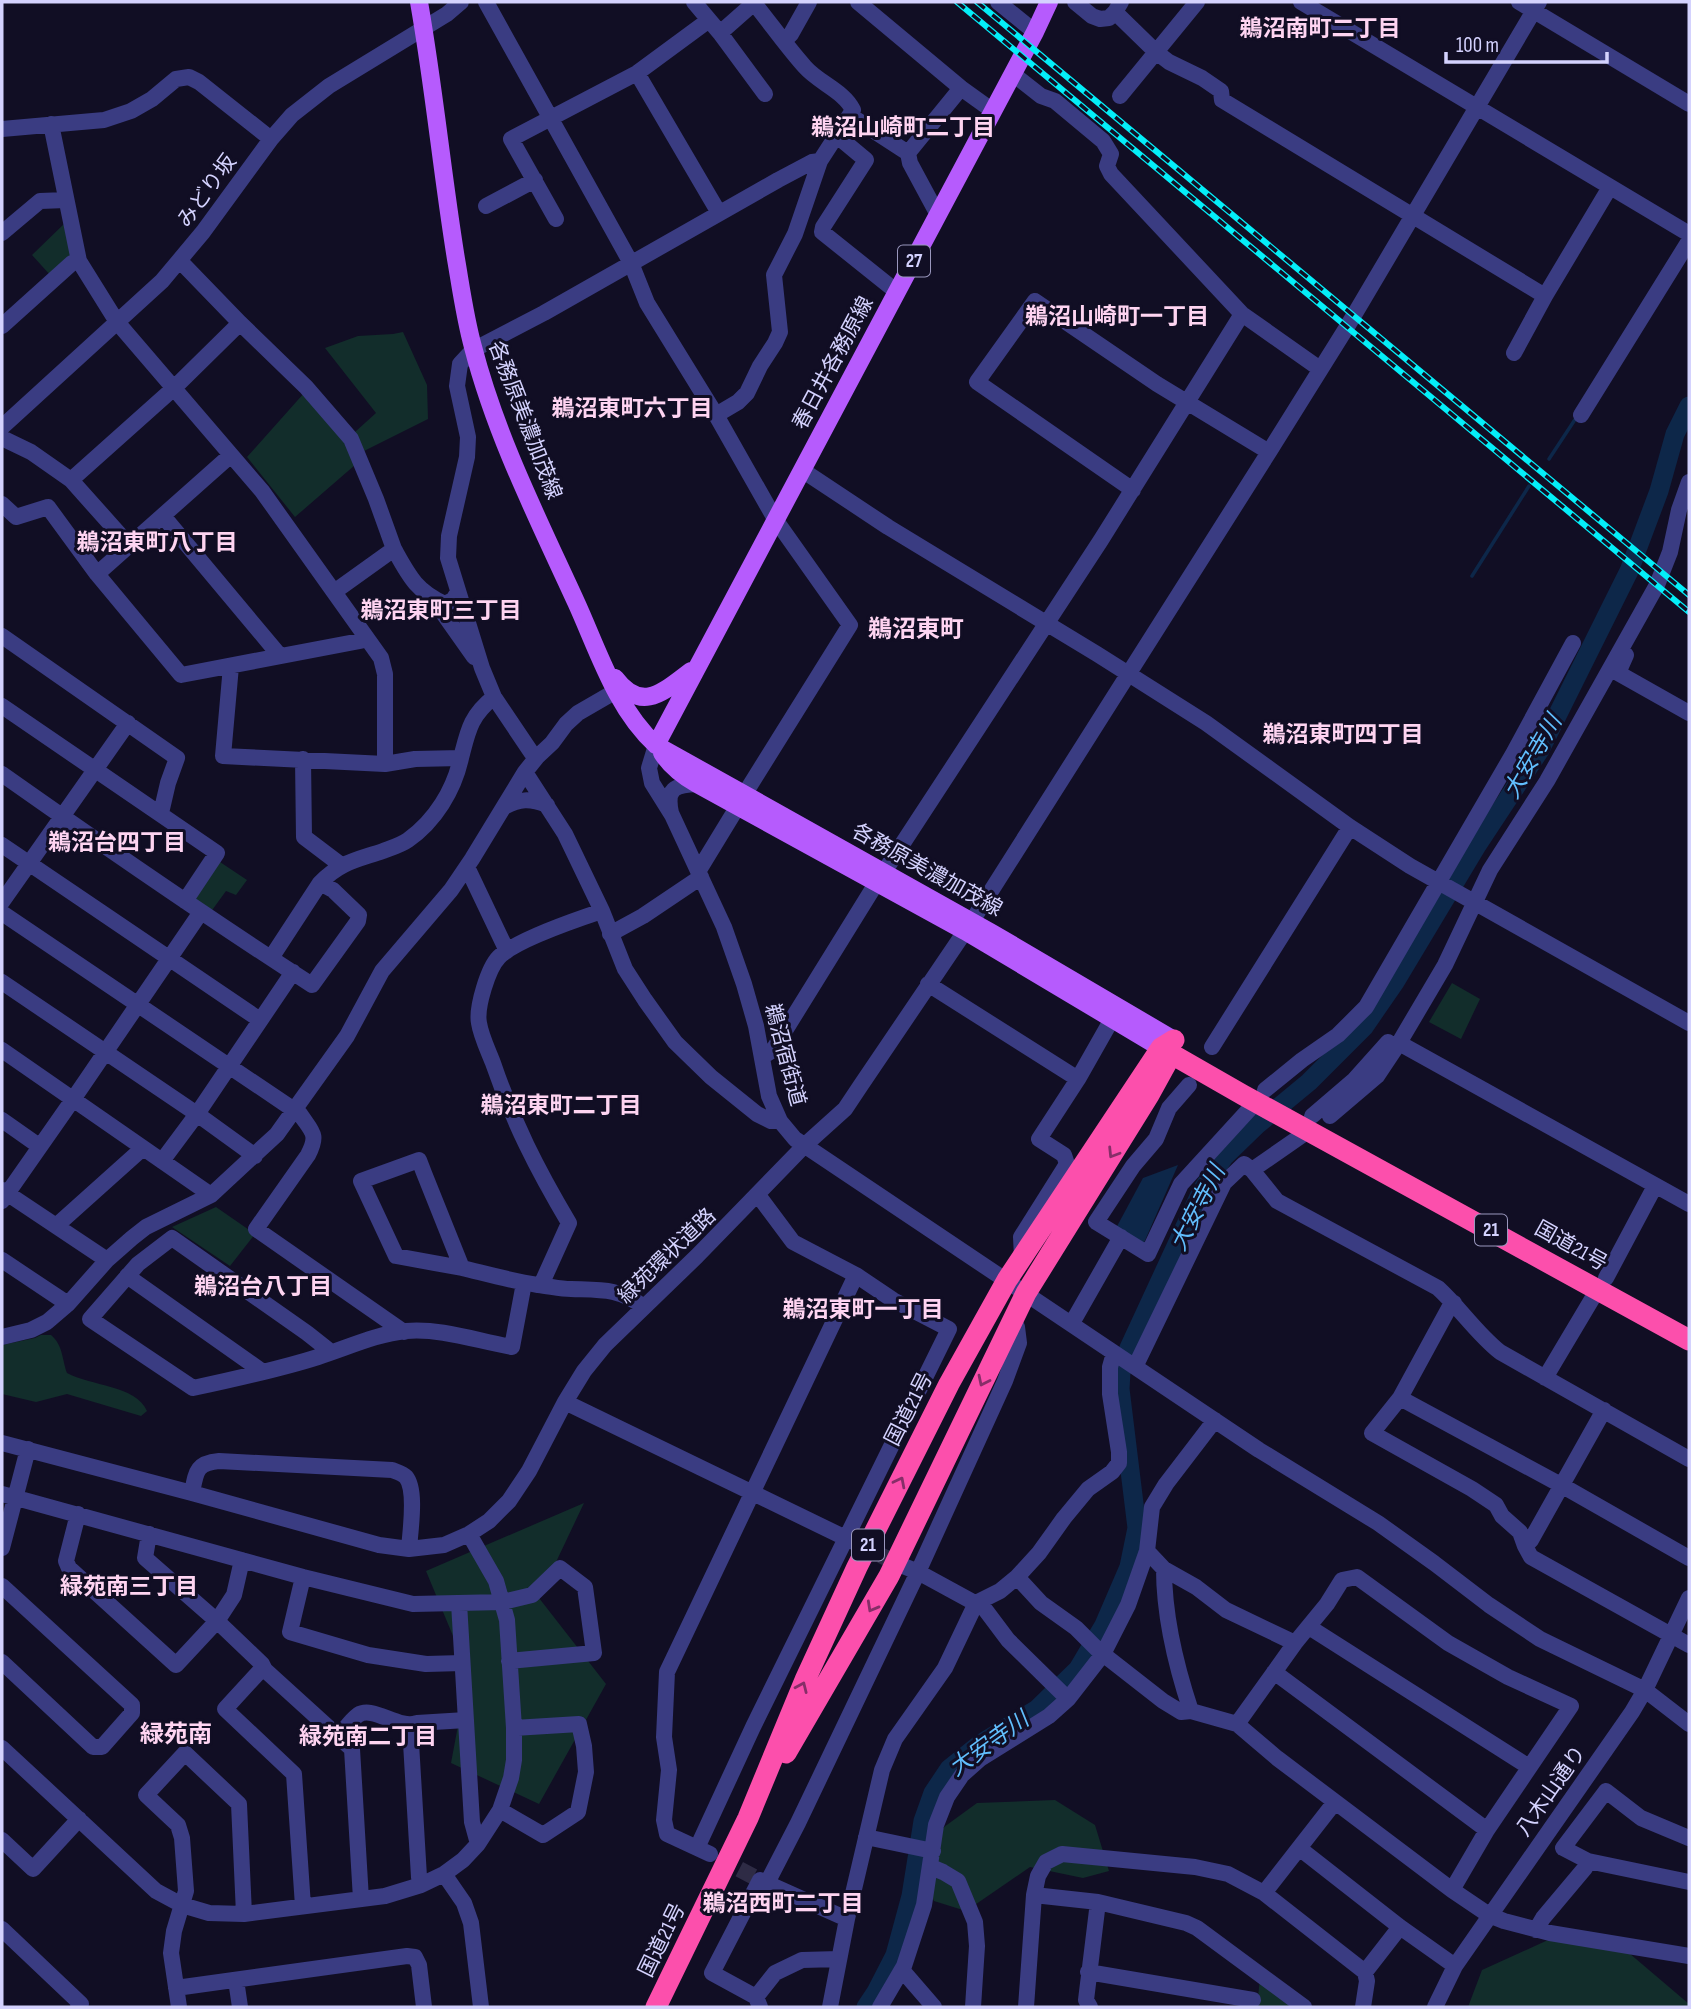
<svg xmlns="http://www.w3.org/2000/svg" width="1691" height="2009" font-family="'Sofia Sans Condensed','Noto Sans JP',sans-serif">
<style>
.green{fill:#122d2b}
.water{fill:#0d2749}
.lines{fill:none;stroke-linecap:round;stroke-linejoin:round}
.stream{stroke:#0d2749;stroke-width:3.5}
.river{stroke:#0d2749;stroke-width:19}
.minor-tunnel{stroke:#2e2b45;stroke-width:16;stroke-dasharray:16 8;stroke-linecap:butt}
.minor{stroke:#3a3c82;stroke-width:16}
.major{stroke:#b65bfd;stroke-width:18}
.highway{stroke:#fc4fac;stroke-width:21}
.rail-casing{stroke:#04eef8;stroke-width:6}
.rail{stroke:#110e24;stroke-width:3.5;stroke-dasharray:10;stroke-linecap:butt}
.oneway{stroke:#862e68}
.labels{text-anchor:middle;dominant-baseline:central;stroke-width:6;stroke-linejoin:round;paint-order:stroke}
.shield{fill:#110e24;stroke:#9a97bd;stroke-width:2}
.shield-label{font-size:19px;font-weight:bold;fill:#d4d2fe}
.street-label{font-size:21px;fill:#d4d2fe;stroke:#110e24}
.neighbourhood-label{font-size:23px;font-weight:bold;fill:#fed4f1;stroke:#110e24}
.water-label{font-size:23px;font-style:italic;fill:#61befd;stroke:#110e24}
.quarter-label{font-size:24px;font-weight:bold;fill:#fed4f1;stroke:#110e24}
</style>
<rect width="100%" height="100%" fill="#110e24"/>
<!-- green -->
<path class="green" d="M66 222 73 256 51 276 32 255Z
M403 332 427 385 428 419 364 451 355 432 376 413 325 348 358 336 393 334Z
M305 392 349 442 355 465 295 517 247 457Z
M217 860 247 880 236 895 226 891 210 913 189 900Z
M1452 983 1480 999 1461 1039 1429 1022Z
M216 1207 255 1234 230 1266 172 1227Z
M41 1335H51C63 1345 62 1359 67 1373 90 1386 136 1385 147 1411L141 1416 67 1394 36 1402 2 1394V1345L35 1338Z
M584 1503 539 1598 606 1684 539 1804 451 1763 468 1672 426 1571Z
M1055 1800 1095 1825 1109 1871 1083 1878 1030 1867 966 1911 934 1901 919 1871 944 1827 977 1803Z
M1548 1940 1629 1953 1689 2004V2007H1468L1482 1970Z
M1260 1978 1298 2007H1257Z"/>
<!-- water -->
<path class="water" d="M1178 1165 1143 1245 1115 1230 1143 1178Z"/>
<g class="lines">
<!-- stream -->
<path class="stream" d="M1549 459 1576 418
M1472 576 1529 486"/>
<!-- river -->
<path class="river" d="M866 2007 876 1992 895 1955 911 1896 923 1821 933 1793 949 1769 980 1744 1037 1709 1078 1669 1104 1625 1129 1567 1137 1528 1120 1389 1121 1372 1129 1348 1202 1190 1224 1157 1257 1125 1309 1082 1364 1027 1395 982 1476 847 1540 750 1629 571 1659 491 1675 434 1689 406"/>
<!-- minor-tunnel -->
<path class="minor-tunnel" d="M859 1545 901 1565
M718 1858 760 1880"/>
<!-- minor -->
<path class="minor" d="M486 2 631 263 647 303 716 415 775 519 850 625 744 795
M694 2 720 33 754 3C771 24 787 47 805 67 819 83 844 91 853 110L820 161 795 234 774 275 780 332 775 343 760 366 747 393 738 402 716 415
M858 2 961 88 993 111
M998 2 1035 32
M1075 2 1092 16 1100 19 1109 18 1115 12
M1121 2 1115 12 1156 52 1169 62 1202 78 1221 91 1222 100 1545 296 1610 187
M1301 2 1689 234
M1519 2 1689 104
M720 33 765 94
M785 40 791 34 809 2
M637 73 719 213
M1120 96 1197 2
M851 116 908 153 961 88
M51 124 79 261 117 322 262 491 381 658 385 674V764
M2 129 104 120 131 111 152 99 176 79 189 77 199 82 271 139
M836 135 866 160 823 227 822 232 897 292
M908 153 910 163 938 215
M486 206 535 180
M556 219 511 139 637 73 709 20
M2 233 40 201 66 200
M180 261 240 323 306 387 351 439 376 499 394 549 334 592
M1242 314 1320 369
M2 326 72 263 79 261
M1514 353 1545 296
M1581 415 1689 241
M2 427 162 281 203 232 271 139 292 115 329 86 447 14 461 2
M2 438 31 452 71 480 129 545
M802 470 888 527 1097 654 1206 723 1350 827 1410 866 1689 1023
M71 480 174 388 240 323
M1133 490 977 382 1035 301 1157 384 1269 452
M2 504 16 517 48 507 97 574 181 675 360 641 365 636
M163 516 280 656
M394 549C409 576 416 591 445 604L453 600 458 592
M97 574 231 455
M433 599 474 657
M2 636 177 758 168 783 161 813
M1626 655 1618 673 1689 713
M231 666 223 756 385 764 415 759 461 758C468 731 470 716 494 697
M2 706 217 853 185 901
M656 745 649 768 652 783 672 815 724 927 744 984 756 1026 769 1096 780 1121 795 1139 1259 1450 1378 1523 1434 1563 1489 1605 1540 1639 1645 1690 1689 1724
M537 757 531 752 494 697 482 668 448 558 449 536 467 457 468 437 457 386 460 364 473 350 544 313 778 180 812 162 820 161
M303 759 304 837 341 865
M525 772 565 834 602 911 625 969 645 1000 675 1042 711 1077 757 1114 771 1121H780
M2 774C104 846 207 917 312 985L358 921 359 915 333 890 320 883 271 958
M504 807C520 799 529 798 547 805
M671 813C666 789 674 785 697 784
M2 845 260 1020
M467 867 507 951
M699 870 738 806
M884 872 1101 540 1242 314 1111 174 1107 166 1111 154 1103 141 1055 101 1041 96 1013 74
M320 883C340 862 357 860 383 851 391 848 401 845 408 840 435 821 454 790 461 758
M2 902 128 723
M2 913 300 1114C312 1132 319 1134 308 1155L256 1229 404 1332
M610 934 643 916 701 877
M2 982 197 1114 255 1156
M928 984 1078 1079
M1399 1043 1689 1204
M1212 1047 1350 827
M2 1050 211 1195
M762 1057 773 1050 877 882
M1189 1085 1169 1108 1156 1139 1133 1166 1096 1222 1148 1254 1181 1184 1256 1102
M1265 1090 1302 1060 1338 1035 1366 1007 1513 754 1573 643
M1312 1116 1354 1080 1388 1042
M1330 1116 1377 1076 1399 1043 1445 965 1490 870 1547 781 1657 585 1670 552 1679 510 1689 482
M2 1120 39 1146
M419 1160 424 1173 462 1268 396 1256 361 1181Z
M162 1161 197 1114 293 972
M1252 1170 1277 1201 1438 1288C1460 1308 1477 1334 1500 1352L1689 1459
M2 1190 107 1260
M2 1201 74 1098 201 912
M56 1226 143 1148
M1022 1257 1021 1237 1067 1164 1064 1155 1039 1139 1078 1079 1112 1019
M2 1260 68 1304
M462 1268C487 1274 512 1281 538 1285 549 1286 560 1289 571 1289 602 1290 618 1288 644 1307
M127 1276 263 1372
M1606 1278 1655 1186
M541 1285 569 1223C537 1169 513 1122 493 1063 488 1050 481 1036 479 1023 476 1008 488 968 499 957 516 940 578 919 602 911
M1454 1303 1449 1308 1400 1398 1372 1433 1472 1489 1496 1505 1502 1516 1520 1532 1525 1546
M1072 1323 1121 1237
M2 1337 31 1330 47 1322 68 1304 107 1260 132 1238 146 1227 211 1195 277 1134 347 1036 382 971 451 890 472 859 525 772 537 757 552 743 566 724 578 713 616 691
M331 1352 307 1333 172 1238 138 1264 90 1319 193 1388C235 1379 277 1370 318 1357 347 1348 376 1334 406 1331 442 1328 477 1341 512 1347L524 1283
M1135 1367 1224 1183 1244 1164 1252 1170 1301 1136
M1545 1378 1598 1289
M1400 1398 1561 1485 1689 1558
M565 1402 856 1543
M1604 1410 1531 1540 1525 1546 1531 1557 1689 1645
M2 1443 192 1493 379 1545 409 1549 444 1545 469 1534 489 1521 509 1501 529 1471 565 1402 584 1371 605 1345 697 1256 805 1145 845 1109 861 1085 972 921 1269 452 1347 327 1539 2
M192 1493C196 1472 196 1463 219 1461L392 1470C397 1472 402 1473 406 1477 417 1490 410 1532 409 1549
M2 1494 303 1577 413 1604 503 1602 532 1595 560 1568 585 1587 594 1653 509 1661
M78 1514 66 1561 69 1568 176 1665 217 1621 234 1595 242 1560
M149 1534 145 1558 217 1621 262 1664 265 1670
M2 1548 28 1449
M1147 1551 1164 1569 1196 1587 1226 1610 1295 1643
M901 1565 918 1572 984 1608 1008 1640 1068 1699
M1164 1569C1164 1617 1176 1666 1191 1711
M303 1577 290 1632 368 1655 426 1664 462 1663
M1017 1577 1041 1603 1076 1628 1099 1651 1163 1701 1181 1712 1191 1711 1237 1724 1277 1758 1452 1890 1489 1915 1504 1921 1550 1933 1689 1956
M2 1586 132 1705V1713L102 1747H93L2 1662
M459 1603 472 1822 478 1844
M1309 1627 1529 1767
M1274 1672 1487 1830
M1237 1724 1295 1643 1327 1604 1342 1580 1357 1577 1448 1643 1508 1677 1571 1706 1487 1830 1452 1890
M410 1726 419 1877 421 1885
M339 1736C345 1729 351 1720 358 1715 373 1705 399 1730 417 1723L466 1720
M2 1748 156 1891 182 1905 209 1913 244 1914 385 1896 421 1885 444 1874 463 1860 478 1844 500 1810 511 1778 514 1760V1728L507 1620 496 1581 469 1534
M500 1810 543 1835 578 1812 586 1772 584 1746 579 1724 514 1728
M866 1837 933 1851
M1689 1838 1641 1818 1606 1791 1563 1848 1588 1861 1689 1882
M2 1840 33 1869 79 1819
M697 1848 753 1727 949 1329 893 1300 856 1275 793 1242 758 1195
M1299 1848 1400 1927 1455 1966
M710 1854 667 1834 664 1820 669 1770 664 1737 667 1672 856 1275
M931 1867 943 1872 958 1881 975 1922 977 1946 973 2007
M444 1874 464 1903 471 1923 481 2007
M767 1883 798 1823 918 1572 1005 1381 1019 1343 1017 1327 1013 1319
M1264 1893 1335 1802
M1034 1895 1098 1902 1186 1923 1197 1928 1304 2007
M303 1906 294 1774 225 1709 259 1672 265 1670 352 1749 361 1899
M2 1929 81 2004 78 2007
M1536 1930 1543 1918 1585 1868 1588 1861
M902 1970 934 2007
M1088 1972 1253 2000
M1365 1972 1400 1927
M236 1980 240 2007
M176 1988 407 1956 415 1957 419 1965 424 2007
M756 1997 775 1973 802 1960 839 1959
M179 2007 171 1953 174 1931 186 1891 182 1838 178 1825 146 1795 185 1753 239 1804 244 1914
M760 2007 756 1997 712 1973 760 1880 847 1919
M830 2007 847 1919 882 1770 895 1739 945 1668 976 1603 1000 1591 1017 1577 1039 1553 1064 1518 1088 1489 1112 1472 1119 1463V1452L1110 1394V1367L1114 1353
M880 2007 904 1966 924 1905 936 1825 947 1797 962 1775 980 1759 1049 1716 1068 1699 1103 1654 1128 1605 1147 1551 1152 1507 1166 1484 1215 1420
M1026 2007 1034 1895 1038 1876 1046 1862 1062 1854 1195 1867 1228 1874 1264 1893 1365 1972 1367 1981 1363 2007
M1090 2007 1086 2000 1098 1902
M1435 2007 1455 1966 1632 1712 1645 1690 1689 1598"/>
<!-- major -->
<path class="major" d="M419 2C434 87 442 173 456 259 461 288 465 318 473 347 496 436 538 519 576 602 598 650 616 709 656 745L992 933 1174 1040
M615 678C642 714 664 691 691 671
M656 745 1035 32 1049 2
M662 753C671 767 683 776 697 784L965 931 1161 1048"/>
<!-- highway -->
<path class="highway" d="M1161 1048 1243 1095 1689 1340
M786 1753 889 1576 1026 1293 1149 1095 1171 1055
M656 2007 748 1818 805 1680 857 1567 949 1384 1007 1280 1161 1048 1174 1040"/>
<!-- rail casing -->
<g class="rail-casing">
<path id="rail" d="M957 2 1689 612
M977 2 1689 595"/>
</g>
<!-- rail -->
<use href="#rail" class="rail"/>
</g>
<!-- one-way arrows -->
<defs><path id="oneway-chevron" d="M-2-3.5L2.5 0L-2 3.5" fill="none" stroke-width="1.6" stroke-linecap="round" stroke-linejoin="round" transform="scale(1.75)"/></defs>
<g class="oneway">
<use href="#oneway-chevron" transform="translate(1113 1153) rotate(122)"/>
<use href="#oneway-chevron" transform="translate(983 1381) rotate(116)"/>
<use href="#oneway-chevron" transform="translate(900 1482) rotate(-63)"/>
<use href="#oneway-chevron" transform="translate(872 1607) rotate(119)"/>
<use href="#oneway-chevron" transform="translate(802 1687) rotate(-66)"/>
</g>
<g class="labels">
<!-- shield labels -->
<g class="shield">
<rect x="898" y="245.5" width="32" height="31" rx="5"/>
<rect x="1475" y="1214.5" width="32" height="31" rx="5"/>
<rect x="852" y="1529.5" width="32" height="31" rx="5"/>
</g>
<g class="shield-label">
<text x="914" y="261">27</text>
<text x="1491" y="1230">21</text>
<text x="868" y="1545">21</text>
</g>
<!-- street labels -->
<g class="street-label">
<text transform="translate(207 191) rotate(-54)">みどり坂</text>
<text transform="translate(833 363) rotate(-62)">春日井各務原線</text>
<text transform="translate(525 420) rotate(69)">各務原美濃加茂線</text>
<text transform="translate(927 870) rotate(29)">各務原美濃加茂線</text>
<text transform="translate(785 1055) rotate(75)">鵜沼宿街道</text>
<text transform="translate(1571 1246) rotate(29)">国道21号</text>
<text transform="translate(667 1256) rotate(-44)">緑苑環状道路</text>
<text transform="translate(909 1409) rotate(-63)">国道21号</text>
<text transform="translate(1551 1791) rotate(-55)">八木山通り</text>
<text transform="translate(662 1940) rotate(-64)">国道21号</text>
</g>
<!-- neighbourhood labels -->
<g class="neighbourhood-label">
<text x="1320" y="29">鵜沼南町二丁目</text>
<text x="903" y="128">鵜沼山崎町二丁目</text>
<text x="1117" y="317">鵜沼山崎町一丁目</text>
<text x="632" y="409">鵜沼東町六丁目</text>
<text x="157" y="543">鵜沼東町八丁目</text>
<text x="441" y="611">鵜沼東町三丁目</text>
<text x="1343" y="735">鵜沼東町四丁目</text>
<text x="117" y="843">鵜沼台四丁目</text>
<text x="561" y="1106">鵜沼東町二丁目</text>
<text x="263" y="1287">鵜沼台八丁目</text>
<text x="863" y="1310">鵜沼東町一丁目</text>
<text x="129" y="1587">緑苑南三丁目</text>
<text x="368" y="1737">緑苑南二丁目</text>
<text x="783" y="1904">鵜沼西町二丁目</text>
</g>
<!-- water labels -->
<g class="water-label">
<text transform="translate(1533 757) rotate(-60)">大安寺川</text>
<text transform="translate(1198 1208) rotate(-63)">大安寺川</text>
<text transform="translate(989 1744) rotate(-36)">大安寺川</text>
</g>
<!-- quarter labels -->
<g class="quarter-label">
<text x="916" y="629">鵜沼東町</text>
<text x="176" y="1734">緑苑南</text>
</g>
</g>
<!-- border -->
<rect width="1691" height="2009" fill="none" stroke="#d4d2fe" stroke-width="7"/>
<!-- scale -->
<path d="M1446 52v10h161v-10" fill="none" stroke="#d4d2fe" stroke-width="3.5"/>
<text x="1456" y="52" font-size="21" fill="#d4d2fe" stroke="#110e24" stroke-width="5" paint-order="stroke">100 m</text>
</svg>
